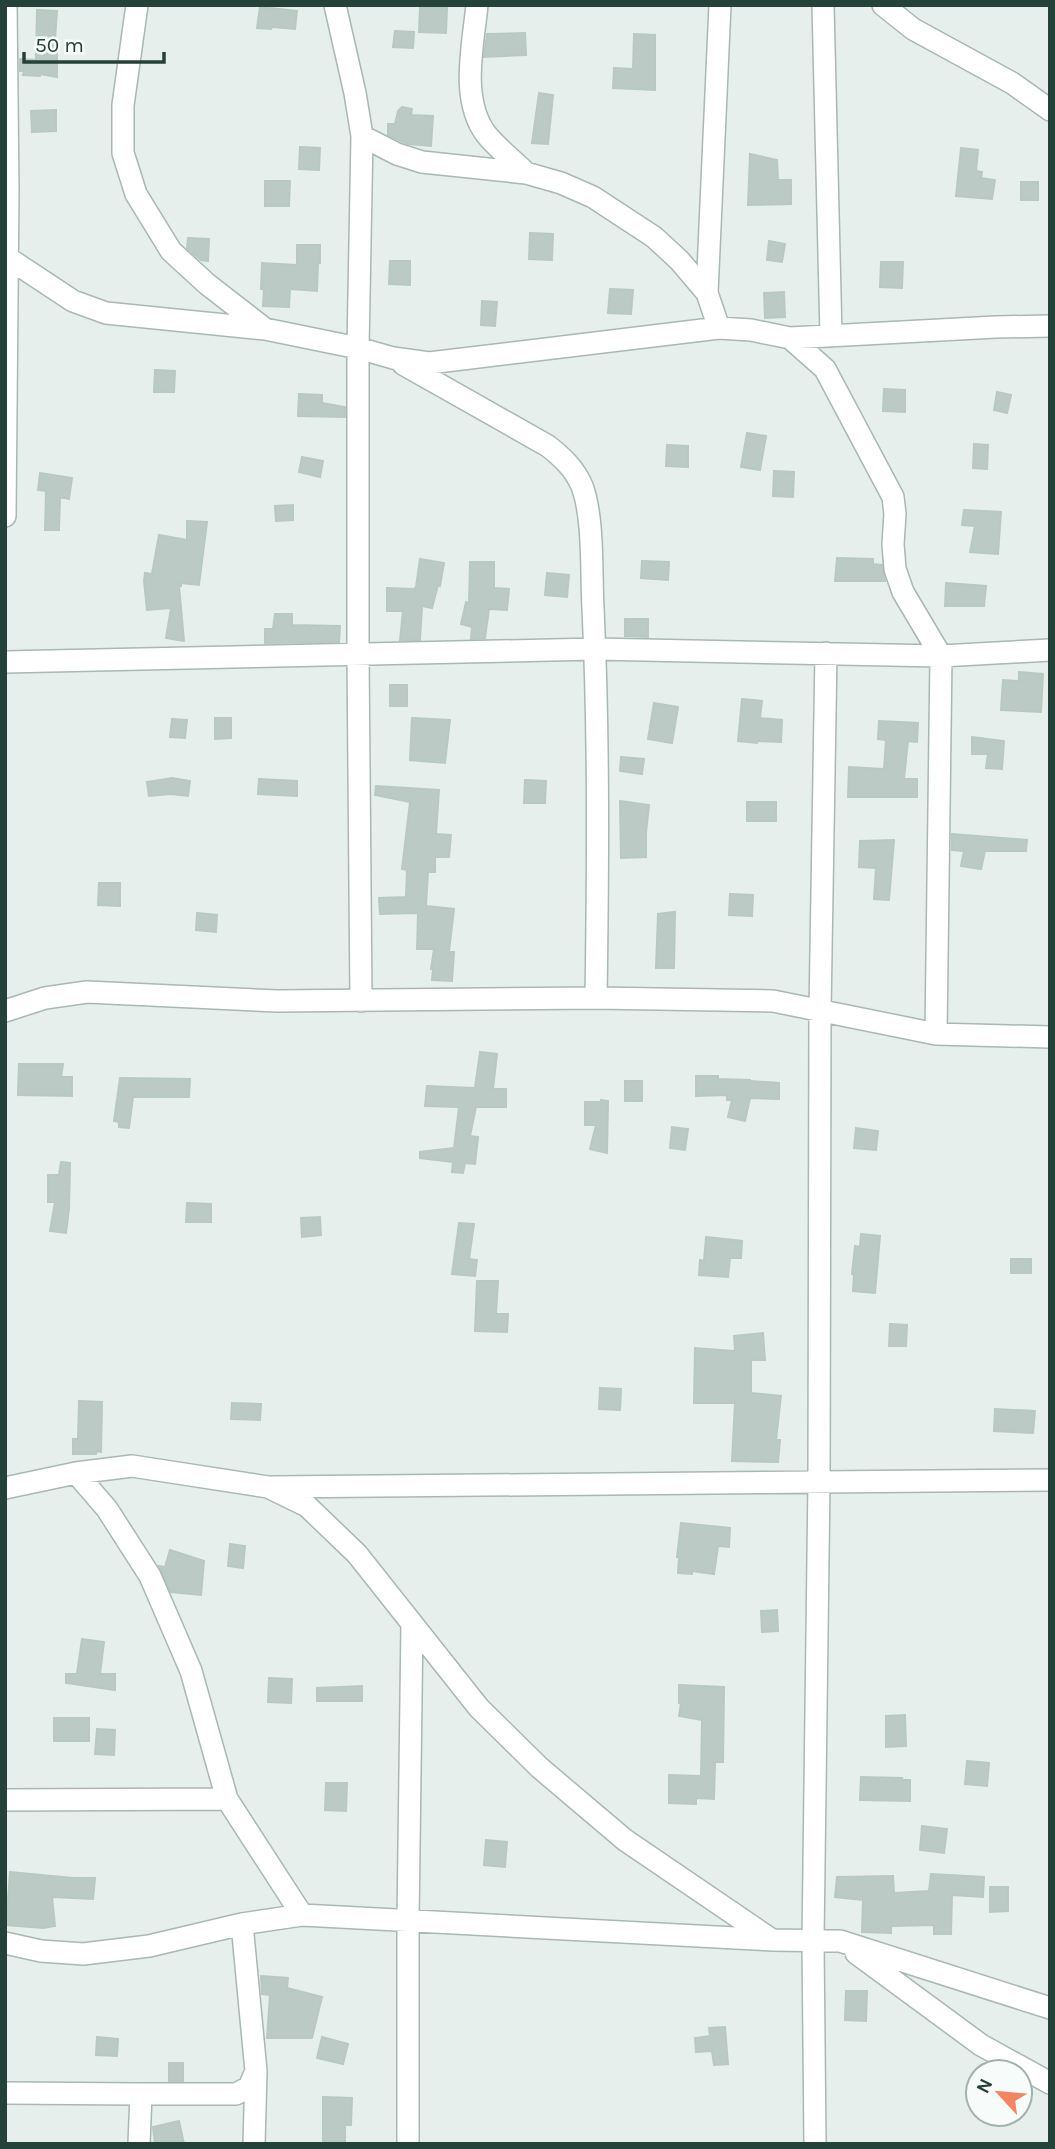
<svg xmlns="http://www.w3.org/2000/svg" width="1055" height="2149" font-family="Karla,sans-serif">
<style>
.building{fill:#bbcac4;stroke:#b8c9c2;stroke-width:2}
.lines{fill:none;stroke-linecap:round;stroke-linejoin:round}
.minor-casing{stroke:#a8b8b2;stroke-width:24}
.minor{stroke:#fff;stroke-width:21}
</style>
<rect width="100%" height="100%" fill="#e6efeb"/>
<!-- building -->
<path class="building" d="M260 7 297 11 295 29 272 27 271 29 257 28Z
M420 7 447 8 446 33 419 32Z
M37 10 57 11 55 40H57V77L40 74V76L23 75 24 71H20V59L36 60Z
M395 31 414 32 413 48 393 47Z
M525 33 526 55 484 57 487 34Z
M634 34 655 35V90L613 88 614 68 633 69Z
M539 93 553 95 548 144 532 143Z
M402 107 412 109 411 115 433 116 431 146 408 144 388 135V124H395L398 111Z
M56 110V131L32 132 31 111Z
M300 147 320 148 319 170 299 169Z
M961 148 978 150 976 171 982 172 981 178 995 180 992 199 956 196Z
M750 154 777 160 778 180H791V204L748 205Z
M265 181H290L289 206H265Z
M1021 182H1038V200H1021Z
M530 233 553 234 552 260 529 259Z
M188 238 209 239 208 261 201 260 187 248Z
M769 241 785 244 782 262 767 260Z
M297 245H320V263H318L317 291 290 289 289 307 263 306 264 289H261L262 263 297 265Z
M390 261H410V285L389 284Z
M881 262H903L902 288 880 287Z
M610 289 633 290 631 314 608 313Z
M784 292 785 317 765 318 764 293Z
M482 301 497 302 495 326 481 325Z
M155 370 175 371 174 392H154Z
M884 389 905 390V412L883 411Z
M997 392 1011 395 1007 413 994 410Z
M299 394 322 395V403L345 407V417L298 416Z
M747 433 766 436 760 470 741 467Z
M974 444 988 445 987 469 973 468Z
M667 445 688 446V467L666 466Z
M302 457 323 461 320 477 299 472Z
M774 471 794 472 793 497 773 496Z
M40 473 72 478 69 499 60 497 59 530H45L46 491 38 490Z
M293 505V520L276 521 275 506Z
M964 510 1001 512 998 554 970 552 975 526 962 525Z
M187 521 207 522 199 585 181 583V586H179L184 641 166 638 171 608 147 610 144 581 145 573 152 574 159 535 187 540Z
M837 558 873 559V564L882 565 885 581H835Z
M420 559 444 563 440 586 438 585 432 608 422 606 420 640H400L403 611H387V588L414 589 416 587Z
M642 561 669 562 668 580 641 578Z
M470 562H494V588L509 589 507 610 489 609 485 638 471 639 472 627 461 624 466 602 469 603Z
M547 573 569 575 567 597 545 595Z
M946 583 986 586 984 606H945Z
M275 614H292V625L340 626 339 642 265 643V629H273Z
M625 619H648V637L625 636Z
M1019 672 1043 674 1041 712 1001 710 1003 680 1019 681Z
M390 685H407V706H390Z
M742 699 762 701 760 718 782 720 781 742 757 741V743L738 741Z
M654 703 678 707 672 743 648 739Z
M215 718H231V738L215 739Z
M412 718 450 720 445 763 410 760Z
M172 719 187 720 185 738 170 737Z
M879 721 918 723 917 742 908 741 904 779H917V797H848L849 767 884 769 886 740 878 739Z
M972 737 1004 741 1002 769 986 768 988 754H972Z
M621 757 644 759 642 774 620 771Z
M172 778 190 781 188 796 171 794 149 796 147 782Z
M259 779 297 781V796L258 794Z
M525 780 546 781 545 803H524Z
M376 786 439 790 436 834 451 835 449 857H435V872H428L426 906 454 909 449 952H454L452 981 432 980 433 969H431L434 949H417L418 913 380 914 379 898 406 897 407 870 402 869 410 802 375 795Z
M620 801 649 805 646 833V857L621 858Z
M747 802H776V821H747Z
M952 834 1027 840 1026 851H985L981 869 961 866 964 851 952 850Z
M894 840 889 900 874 899 876 868 859 867 860 841Z
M99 883H120V906L98 905Z
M730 894 753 895 752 916 729 915Z
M675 912 674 968H656L658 914Z
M197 913 217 915 216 932 196 930Z
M480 1052 497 1054 493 1089H506V1107H476L470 1136 478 1137 475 1164 465 1163 463 1173 452 1172 453 1162 420 1158V1152L454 1148 459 1107 425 1106 427 1086 475 1088Z
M19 1064H63L61 1077H72V1096L18 1095Z
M696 1076H718V1079L750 1080V1081L779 1083V1099L750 1098 745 1121 728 1117 732 1100H727V1095L696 1096Z
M120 1078 190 1079 189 1097H133L129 1128 119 1127V1122L114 1121Z
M625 1081H642V1101H625Z
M601 1100 608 1101 607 1153 590 1149 596 1125H585V1102H601Z
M672 1127 688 1129 685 1150 670 1148Z
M856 1128 878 1131 876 1150 854 1148Z
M61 1162 70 1163 69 1209 66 1233 50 1231 55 1202H48V1175H59Z
M187 1203 211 1204V1222H186Z
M320 1217 321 1235 302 1237 301 1218Z
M459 1223 474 1224 469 1259 477 1260 475 1276 452 1274Z
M861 1234 880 1236 875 1293 853 1291 854 1274H852L855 1246 860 1247Z
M706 1237 742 1241 741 1258H730L728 1277 699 1275 700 1260 704 1261Z
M1011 1259H1031V1273H1011Z
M477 1281H498L496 1314H508L507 1332 475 1331Z
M890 1324 907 1325 906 1346H889Z
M763 1333 765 1360H751V1393L781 1396 776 1440H780L778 1462 732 1461 735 1403H694L695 1348 734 1351 735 1349 734 1336Z
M600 1388 621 1389 620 1410 599 1409Z
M79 1401 102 1402 101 1452 97 1451 96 1454H73V1439H78Z
M232 1403 261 1404 260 1420 231 1419Z
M995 1409 1035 1411 1033 1433 994 1431Z
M681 1523 730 1528 729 1547 718 1546 714 1574 692 1571V1574L678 1573 679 1557H677Z
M230 1544 245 1546 243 1568 228 1566Z
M170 1550 204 1561 201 1595 171 1592 159 1566 165 1567Z
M777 1610 778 1631 762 1632 761 1611Z
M82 1639 104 1642 100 1674H115V1690L66 1683V1674H77Z
M269 1678 292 1679 291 1703 268 1702Z
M679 1685 724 1687 723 1762H715L714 1799 696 1798V1804L669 1803V1775L701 1776 702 1720 679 1716 681 1703H679Z
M362 1686V1701H317V1688Z
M905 1715 906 1746 886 1747V1716Z
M54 1718H89V1741H54Z
M97 1729 115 1730 114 1755 95 1754Z
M967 1761 989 1763 987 1786 965 1784Z
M861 1777 902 1778 901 1780H910V1801L860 1800Z
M326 1783H347L346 1811 325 1810Z
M922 1826 947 1829 944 1853 920 1850Z
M486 1840 507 1842 505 1867 484 1865Z
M10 1872 73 1878H95L93 1899 52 1897 55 1926 43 1928 6 1925Z
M931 1874 984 1877 983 1897 952 1895 951 1934H934V1925L891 1926V1933L862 1932 863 1900 835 1897 837 1877 893 1876 894 1893 929 1891Z
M990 1887H1008V1911L990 1912Z
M261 1976 288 1978 287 1988 322 1997 312 2038H267L270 1995 262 1994Z
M846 1991H867L866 2021 845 2020Z
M725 2027 728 2064 714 2065 712 2051 696 2052 695 2038 710 2036 709 2028Z
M97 2037 118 2039 117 2056 96 2055Z
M322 2037 348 2044 343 2064 317 2058Z
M169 2063H183V2081H169Z
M323 2097 352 2098 351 2125H345V2144H323Z
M179 2121 184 2144H155L153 2127Z"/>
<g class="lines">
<!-- minor casing -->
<g class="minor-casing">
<path id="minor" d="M137 5 123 105V153L136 194 171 251 207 284 265 329
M335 5 355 93 362 136 358 348V655L361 1001
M477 5C473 46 460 99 486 134 497 148 513 160 526 173
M823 5 831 336
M883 5 913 29 1012 83 1050 110
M362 136 397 154 422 162 526 173 561 183 593 197 654 237 679 260 707 293
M8 258 73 301 106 313 265 329 358 348 393 358 429 363 719 328 751 330 790 338 996 327 1050 326
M719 328 707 293 720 5
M790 338 825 369 893 497 895 514 893 544 895 569 903 592 941 656 936 1034
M403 364 548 446C563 458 574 468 582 486 594 518 591 573 593 608 599 738 598 868 596 998
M5 516 8 191 6 5
M5 662 595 649 941 656 1050 650
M5 1011 45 998 87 992 277 1001 596 998 773 1001 936 1034 1050 1037
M273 1487 1050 1480
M5 1488 76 1473 132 1466 268 1487 307 1506 357 1554 479 1708 540 1768 625 1840 772 1940
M227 1799 302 1915
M5 1800 227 1799 191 1671 150 1576 107 1509 76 1473
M5 1943 41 1951 83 1954 149 1946 242 1924 302 1915 772 1940 840 1941 1050 2008
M856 1953 981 2045 1050 2083
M5 2093 141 2094 139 2144
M141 2094H236L249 2087 256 2071 242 1924
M254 2144 256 2072
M408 2144V1921L412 1623
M815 2144 813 1941 819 1481 820 1011 826 653"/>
</g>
<!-- minor -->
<use href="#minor" class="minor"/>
</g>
<!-- border -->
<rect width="1055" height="2149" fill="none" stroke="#24423a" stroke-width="14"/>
<!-- north arrow -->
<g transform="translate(999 2093) rotate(296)"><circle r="33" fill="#f7fbf9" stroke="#a3b1ad" stroke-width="2"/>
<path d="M0-5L12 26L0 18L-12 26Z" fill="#f4845f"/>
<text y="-10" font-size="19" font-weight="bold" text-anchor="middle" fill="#24423a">N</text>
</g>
<!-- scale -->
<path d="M24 52v10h140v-10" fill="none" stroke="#24423a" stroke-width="3.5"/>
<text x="35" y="52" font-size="21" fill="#24423a" stroke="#f7fbf9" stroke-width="5" paint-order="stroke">50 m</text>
</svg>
